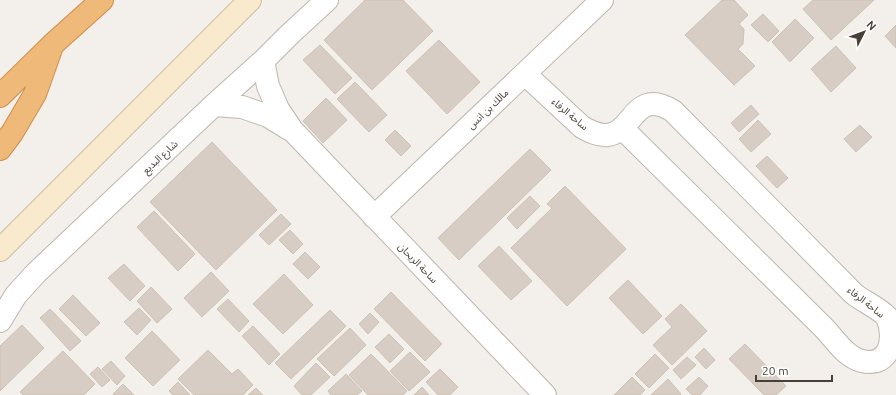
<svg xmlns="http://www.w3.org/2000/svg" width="896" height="395" font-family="Ubuntu,'Noto Sans Arabic',sans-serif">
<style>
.building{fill:#d7cdc4;stroke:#cec1b5}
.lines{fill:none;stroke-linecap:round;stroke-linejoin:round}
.street-casing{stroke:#beb6ae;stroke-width:24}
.secondary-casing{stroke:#cebc9e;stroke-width:24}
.highway-casing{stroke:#ce8d4a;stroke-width:24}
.street{stroke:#fff;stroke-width:22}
.secondary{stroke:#f9eace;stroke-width:22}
.highway{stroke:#efb979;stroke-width:22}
.labels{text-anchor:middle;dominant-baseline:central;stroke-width:3.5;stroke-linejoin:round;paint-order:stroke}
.street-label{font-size:10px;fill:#474039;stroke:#fff}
</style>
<rect width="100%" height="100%" fill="#f3efea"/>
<!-- building -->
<path class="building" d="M365 0H403L433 31 372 90 324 40Z
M722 0H734L748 15 739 24 744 29 743 44 738 49 755 66 734 85 685 35Z
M813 0H874L831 40 803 9Z
M763 14 779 31 768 42 751 25Z
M795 19 814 38 790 62 772 42Z
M896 25V48L885 36Z
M439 40 480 82 447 114 406 71Z
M320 45 352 78 335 94 303 60Z
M836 46 856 68 831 92 811 69Z
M355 82 387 115 369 132 337 99Z
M326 98 347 120 323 143 303 121Z
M751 105 759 114 739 132 731 123Z
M758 120 771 134 751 152 739 139Z
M860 125 872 137 856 152 844 139Z
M395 130 411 146 401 156 385 140Z
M212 142 277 210 216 270 150 202Z
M530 149 551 170 459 260 438 238Z
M767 156 788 178 777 188 756 166Z
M565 186 626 249 567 306 511 248 552 208 547 204Z
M530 196 540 206 517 229 507 218Z
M154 211 195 254 178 271 137 227Z
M281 214 291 224 269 245 259 235Z
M290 230 303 244 293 254 279 240Z
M499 246 532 281 511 300 478 266Z
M305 252 320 267 308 279 293 264Z
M124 264 145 286 130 301 108 278Z
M211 272 229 291 202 317 184 298Z
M284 274 313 305 283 334 253 304Z
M628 280 662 316 643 334 609 298Z
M151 287 172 309 157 323 137 301Z
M391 292 442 344 425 361 374 309Z
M73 295 100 323 86 336 59 309Z
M228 299 249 321 239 332 217 309Z
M681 304 707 331 672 365 653 345 672 327 665 319Z
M139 308 151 320 137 335 124 322Z
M50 309 81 341 70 351 40 318Z
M330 310 346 326 291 379 275 363Z
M370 313 379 322 368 334 359 324Z
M22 325 44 348 0 391V346Z
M253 326 280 354 269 365 242 336Z
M350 328 366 345 334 376 317 359Z
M152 331 180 360 153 386 125 358Z
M389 334 404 349 390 363 375 347Z
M745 344 786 386 776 395H764L729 359Z
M704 348 715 360 706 369 695 357Z
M208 350 232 374 238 369 253 385 243 395H194L178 379Z
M63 351 95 384 84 395H23L20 392Z
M410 352 430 372 409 391 390 371Z
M371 354 407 391 403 395H368L349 375Z
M655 354 669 368 649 388 635 374Z
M687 357 696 365 681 379 673 370Z
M111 361 125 376 117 385 102 369Z
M316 363 330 377 311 395H302L294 386Z
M98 367 110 380 102 387 90 374Z
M440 369 458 387 450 395H438L426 382Z
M346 374 362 391 357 395H331L328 391Z
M632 377 645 390 640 395H614Z
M699 377 708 386 700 395H692L686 389Z
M668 379 681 394 680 395H651Z
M178 382 190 395H173L169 391Z
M123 384 134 395H114L113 394Z
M422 387 429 395H414Z
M256 388 263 395H248Z"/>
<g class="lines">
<!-- street casing -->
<g class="street-casing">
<path id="street" d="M263 61 268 86 278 109 292 130 545 395
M525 74 582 127C589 131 598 136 608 135 634 132 634 87 673 111L854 294C864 302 879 308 887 317 896 338 890 368 862 361 845 357 835 339 823 327L622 128
M214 105 242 107 268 116 289 129
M374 217 602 0
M0 321 16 295 36 273 214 105 263 61 290 34 327 0"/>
</g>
<!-- secondary casing -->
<g class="secondary-casing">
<path id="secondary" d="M0 250 250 0"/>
</g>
<!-- highway casing -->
<g class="highway-casing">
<path id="highway" d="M0 96 52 45 102 0
M0 149 12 133 35 94 51 49"/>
</g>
<!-- street -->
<use href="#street" class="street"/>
<!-- secondary -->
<use href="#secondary" class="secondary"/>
<!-- highway -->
<use href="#highway" class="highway"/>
</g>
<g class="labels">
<!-- street labels -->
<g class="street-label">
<text transform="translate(488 109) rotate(-44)">مالك بن انس</text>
<text transform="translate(570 114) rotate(40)">ساحة الرفاء</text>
<text transform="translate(160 157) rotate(-43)">شارع البديع</text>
<text transform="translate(418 263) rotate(46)">ساحة الريحان</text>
<text transform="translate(866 302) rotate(38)">ساحة الرفاء</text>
</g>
</g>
<!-- north arrow -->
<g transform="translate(864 32) rotate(48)" stroke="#ffffff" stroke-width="3" paint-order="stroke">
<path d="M0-3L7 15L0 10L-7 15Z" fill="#474039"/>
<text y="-6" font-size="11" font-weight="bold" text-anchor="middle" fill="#474039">N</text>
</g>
<!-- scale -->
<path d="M756 375v6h76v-6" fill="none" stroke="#474039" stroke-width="2"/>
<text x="762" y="375" font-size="12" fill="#474039" stroke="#ffffff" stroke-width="3" paint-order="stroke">20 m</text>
</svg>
